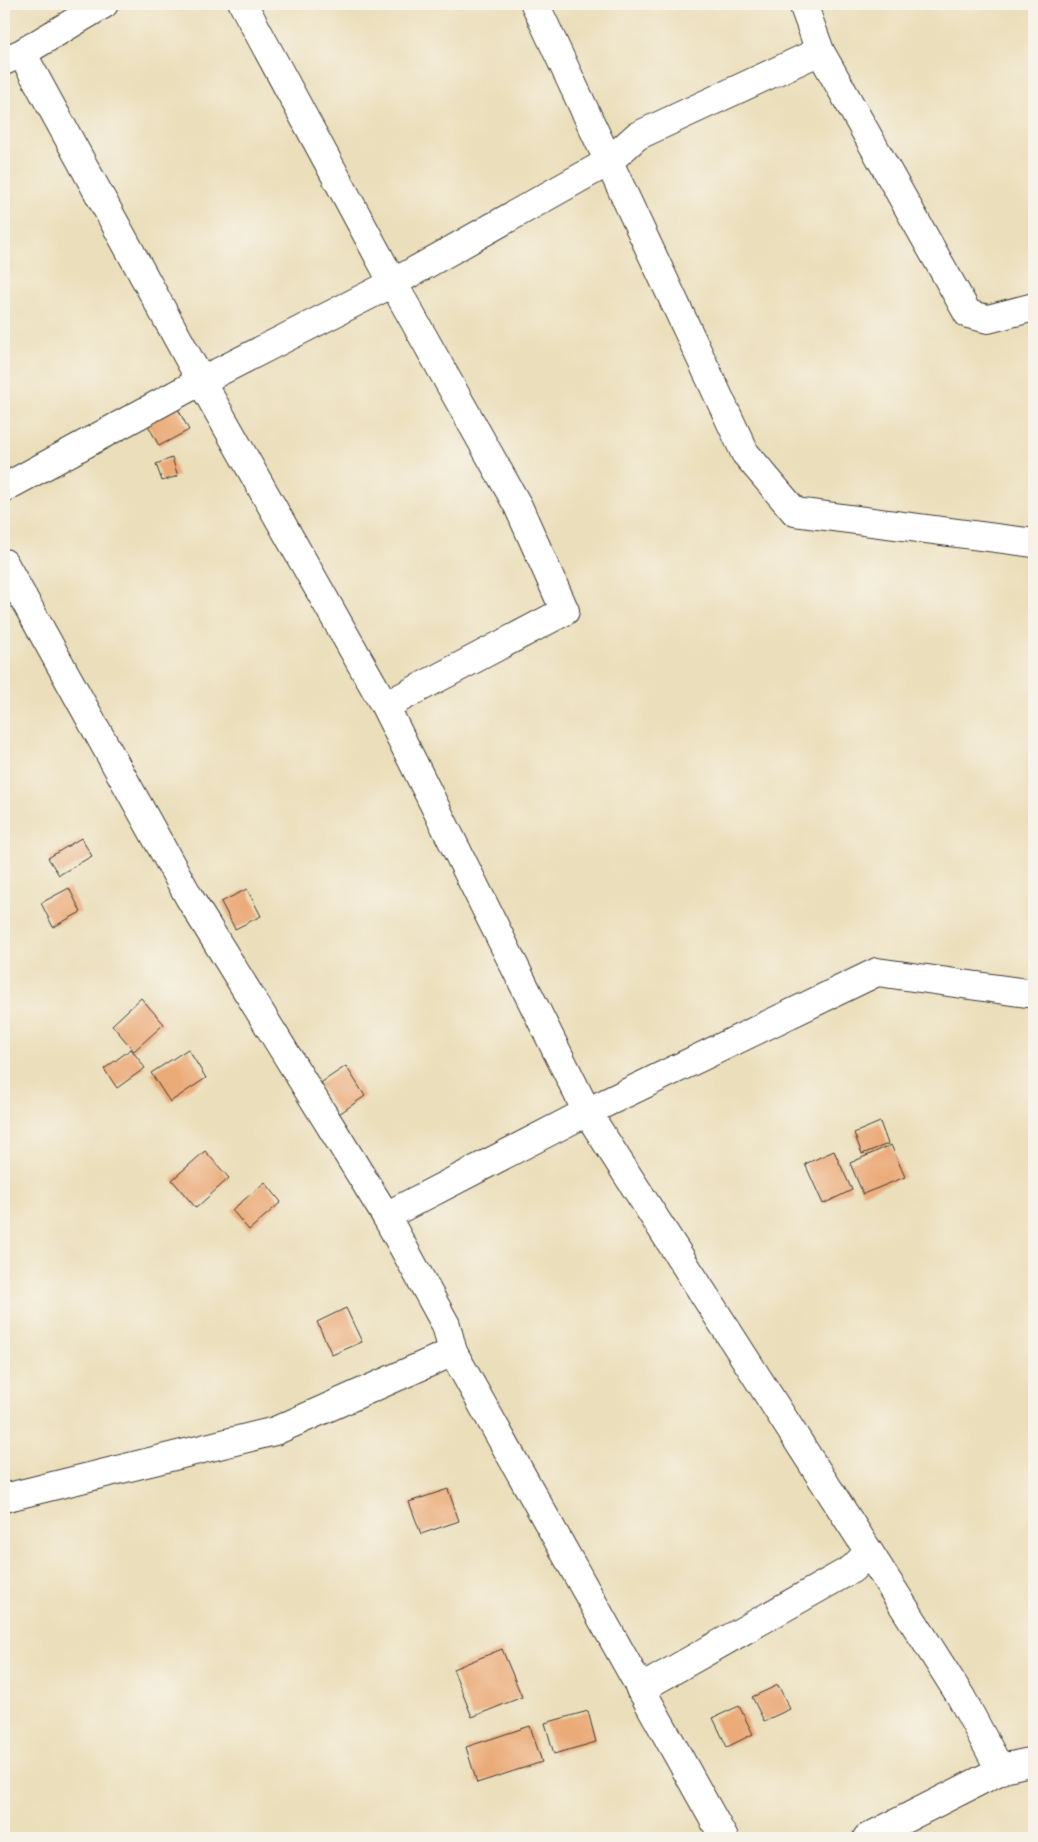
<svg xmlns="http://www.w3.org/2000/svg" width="1038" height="1842" font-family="'EB Garamond',serif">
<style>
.building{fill:#ebab79}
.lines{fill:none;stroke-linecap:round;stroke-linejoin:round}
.street-casing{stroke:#3b3934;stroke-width:30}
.secondary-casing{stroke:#3b3934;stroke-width:30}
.street{stroke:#fff;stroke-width:28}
.secondary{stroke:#fff;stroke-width:28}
</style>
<rect width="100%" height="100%" fill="#f7f3e8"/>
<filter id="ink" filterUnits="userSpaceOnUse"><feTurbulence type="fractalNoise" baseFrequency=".02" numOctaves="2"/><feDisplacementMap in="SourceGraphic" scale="10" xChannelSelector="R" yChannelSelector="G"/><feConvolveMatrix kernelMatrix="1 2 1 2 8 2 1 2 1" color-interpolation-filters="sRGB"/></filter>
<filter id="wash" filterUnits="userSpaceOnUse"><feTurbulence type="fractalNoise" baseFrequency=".0096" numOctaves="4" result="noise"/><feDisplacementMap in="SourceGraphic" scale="20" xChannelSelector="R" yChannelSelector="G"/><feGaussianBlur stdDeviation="1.12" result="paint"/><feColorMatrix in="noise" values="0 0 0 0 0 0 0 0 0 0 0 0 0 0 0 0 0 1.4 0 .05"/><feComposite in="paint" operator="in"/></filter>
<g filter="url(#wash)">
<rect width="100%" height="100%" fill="#ebdeba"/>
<g id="blocks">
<!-- building -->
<path class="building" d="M169 392 189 430 159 446 139 408Z
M172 458 178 476 162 481 156 464Z
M81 838 92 856 59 875 48 858Z
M69 888 81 912 53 927 41 903Z
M247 889 261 916 235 929 221 902Z
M141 998 164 1024 134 1051 112 1025Z
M131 1049 145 1068 117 1088 104 1069Z
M188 1049 206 1078 170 1102 151 1073Z
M346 1066 365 1096 339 1114 319 1084Z
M880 1122 888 1144 862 1154 854 1133Z
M891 1145 905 1177 863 1194 850 1163Z
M205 1151 229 1178 196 1208 172 1180Z
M834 1151 852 1190 823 1204 805 1164Z
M265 1182 281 1202 249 1230 232 1210Z
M346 1308 362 1342 332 1355 317 1322Z
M448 1489 459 1521 421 1534 409 1502Z
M502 1649 522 1697 472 1717 453 1669Z
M778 1685 790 1709 764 1721 752 1697Z
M739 1706 753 1734 727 1747 713 1718Z
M588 1711 596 1742 554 1754 545 1723Z
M530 1726 542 1762 477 1783 466 1747Z"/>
</g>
</g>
<g filter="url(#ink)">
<use href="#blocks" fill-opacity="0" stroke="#3b3934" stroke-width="1"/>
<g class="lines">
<!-- street casing -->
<g class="street-casing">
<path id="street" d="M243 4 393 283 518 506 565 611 385 706
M535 4 745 453 795 512 1034 543
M803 4 820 51 968 314 988 319 1034 307
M22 53 201 381 385 706 587 1112 869 1552 852 1569 640 1689
M4 61 22 53 104 4
M4 488 201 381 393 283 608 162 637 136 820 51
M386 1216 587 1112 877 972 1034 994
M4 1498 275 1431 453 1352
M869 1552 961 1697 996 1762 1007 1767 1034 1761
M867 1838 1007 1767"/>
</g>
<!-- secondary casing -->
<g class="secondary-casing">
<path id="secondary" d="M4 563 189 897 386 1216 446 1325 453 1352 724 1838"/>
</g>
<!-- street -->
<use href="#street" class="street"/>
<!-- secondary -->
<use href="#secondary" class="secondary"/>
</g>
</g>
<!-- margin -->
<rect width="1038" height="1842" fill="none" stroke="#f7f3e8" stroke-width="20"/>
</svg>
